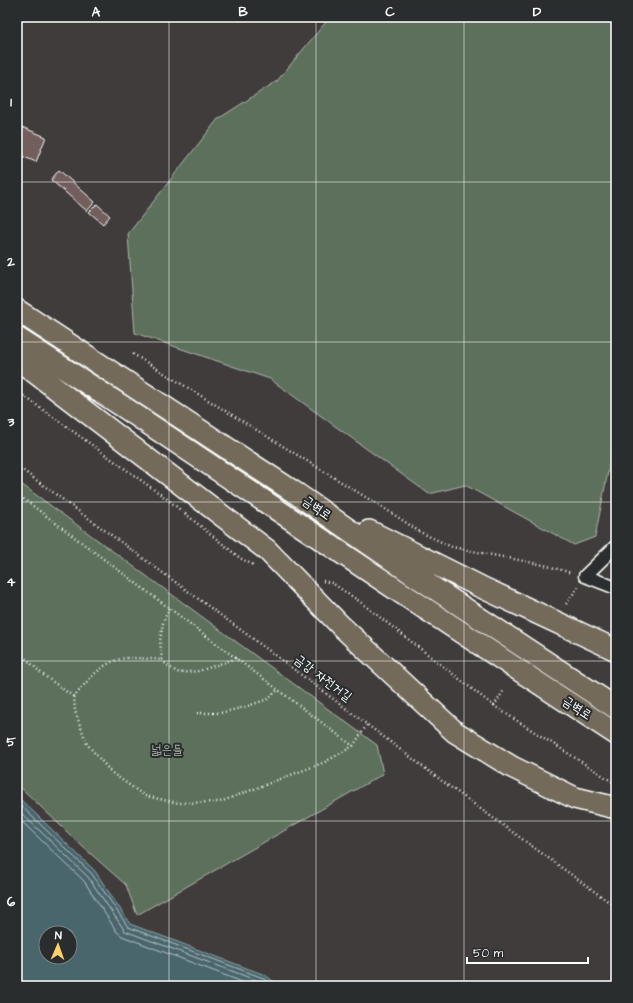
<svg xmlns="http://www.w3.org/2000/svg" width="633" height="1003" font-family="'Architects Daughter','Poor Story',sans-serif">
<style>
.green{fill:#5c705b;stroke:#aeb8ad}
.water{fill:#49666d;stroke:#92a3a7;fill-rule:evenodd}
.lines{fill:none;stroke-linecap:round;stroke-linejoin:round}
.shore{stroke:#b6c2c5;stroke-width:1}
.building{fill:#725f5d;stroke:#fff}
.minor-casing{stroke:#fff;stroke-width:15}
.trunk-casing{stroke:#fff;stroke-width:24}
.path{stroke:#fff;stroke-width:2.5;stroke-dasharray:1 3;stroke-linecap:butt}
.minor{stroke:#2a2d2e;stroke-width:12}
.trunk{stroke:#736b5a;stroke-width:21}
.trunk-bridge-casing{stroke:#fff;stroke-width:24;stroke-linecap:butt}
.trunk-bridge{stroke:#736b5a;stroke-width:21}
.grid{fill:none;stroke:#fff;stroke-width:1;stroke-opacity:0.55}
.labels{text-anchor:middle;dominant-baseline:central;stroke-width:4;stroke-linejoin:round;paint-order:stroke}
.street-label{font-size:13px;fill:#fff;stroke:#2a2d2e}
.park-label{font-size:13px;fill:#aeb8ad;stroke:#2a2d2e}
.neatline{fill:none;stroke:#fff;stroke-width:1.5}
.grid-label{font-size:13px;text-anchor:middle;font-weight:bold;fill:#fff}
</style>
<rect width="100%" height="100%" fill="#403c3c"/>
<filter id="ink" filterUnits="userSpaceOnUse"><feTurbulence type="fractalNoise" baseFrequency=".025" numOctaves="2"/><feDisplacementMap in="SourceGraphic" scale="8" xChannelSelector="R" yChannelSelector="G"/><feConvolveMatrix kernelMatrix="1 2 1 2 8 2 1 2 1" color-interpolation-filters="sRGB"/></filter>
<g filter="url(#ink)">
<!-- green -->
<path class="green" d="M330 17H616V431L595 537 574 545 465 485 429 494 270 379 135 333 128 234 218 119 277 81Z
M17 481 377 745 383 774 137 915 126 885 83 847 17 784Z"/>
<!-- water -->
<path class="water" d="M17 796 95 871 130 924 265 975 280 986H17ZM46 933H70V957H46Z"/>
<g class="lines">
<!-- shore -->
<path class="shore" d="M17 802 92 874 128 927 263 978 273 986
M17 809 88 877 125 931 261 982 265 986
M17 817 84 881 117 932 122 936 253 986"/>
</g>
<!-- building -->
<path class="building" d="M17 125 46 137 36 162 17 154Z
M59 170 95 202 87 211 51 180Z
M97 204 110 216 103 224 89 212Z"/>
<g class="lines">
<!-- minor casing -->
<g class="minor-casing">
<path id="minor" d="M616 546 585 576 616 588"/>
</g>
<!-- trunk casing -->
<g class="trunk-casing">
<path id="trunk" d="M17 310 297 494 420 579 616 708
M17 338 122 406 406 596 616 734
M17 359 267 550
M369 531 481 587 616 650"/>
</g>
<!-- path -->
<path class="path" d="M133 354 390 512 420 532 452 547 544 565 572 573
M17 391 167 499 240 558 255 566
M17 466 275 655 442 781 616 907
M17 494 353 746 367 725
M323 581 332 583 359 601 494 706 616 784
M566 604 578 587
M169 608 163 623 160 641 162 660C151 659 139 658 128 658 104 659 88 680 74 697L75 711 87 744 112 773 145 796 178 803 220 802 325 762 353 746
M17 650 42 674 74 697
M162 660 169 667 179 673 199 671 237 658
M494 706 504 690
M197 713H220L245 707 268 699 278 690"/>
<!-- minor -->
<use href="#minor" class="minor"/>
<!-- trunk -->
<use href="#trunk" class="trunk"/>
<!-- trunk-bridge casing -->
<g class="trunk-bridge-casing">
<path id="trunk-bridge" d="M267 550 341 626 455 732 512 767 575 798 616 808"/>
</g>
<!-- trunk-bridge -->
<use href="#trunk-bridge" class="trunk-bridge"/>
</g>
</g>
<!-- grid -->
<path class="grid" d="M169 17V986M316 17V986M464 17V986M17 182H616M17 342H616M17 502H616M17 661H616M17 821H616"/>
<g class="labels">
<!-- street labels -->
<g class="street-label">
<text transform="translate(317 508) rotate(35)">금벽로</text>
<text transform="translate(323 678) rotate(37)">금강 자전거길</text>
<text transform="translate(577 708) rotate(33)">금벽로</text>
</g>
<!-- park labels -->
<g class="park-label">
<text x="167" y="750">넓은들</text>
</g>
</g>
<!-- margin -->
<rect width="633" height="1003" fill="none" stroke="#2a2d2e" stroke-width="44"/>
<!-- north arrow -->
<g transform="translate(58 945) rotate(2)"><circle r="19" fill="#2a2d2e" stroke="#7f8182"/>
<path d="M0-3L7 15L0 10L-7 15Z" fill="#ffd166"/>
<text y="-6" font-size="11" font-weight="bold" text-anchor="middle" fill="#ffffff">N</text>
</g>
<!-- scale -->
<path d="M467 957v6h121v-6" fill="none" stroke="#ffffff" stroke-width="2"/>
<text x="473" y="957" font-size="12" fill="#ffffff" stroke="#2a2d2e" stroke-width="3" paint-order="stroke">50 m</text>
<rect x="22" y="22" width="589" height="959" class="neatline"/>
<g class="grid-label">
<text x="96" y="16">A</text>
<text x="243" y="16">B</text>
<text x="390" y="16">C</text>
<text x="537" y="16">D</text>
<text x="11" y="106">1</text>
<text x="11" y="266">2</text>
<text x="11" y="426">3</text>
<text x="11" y="586">4</text>
<text x="11" y="746">5</text>
<text x="11" y="906">6</text>
</g>
</svg>
